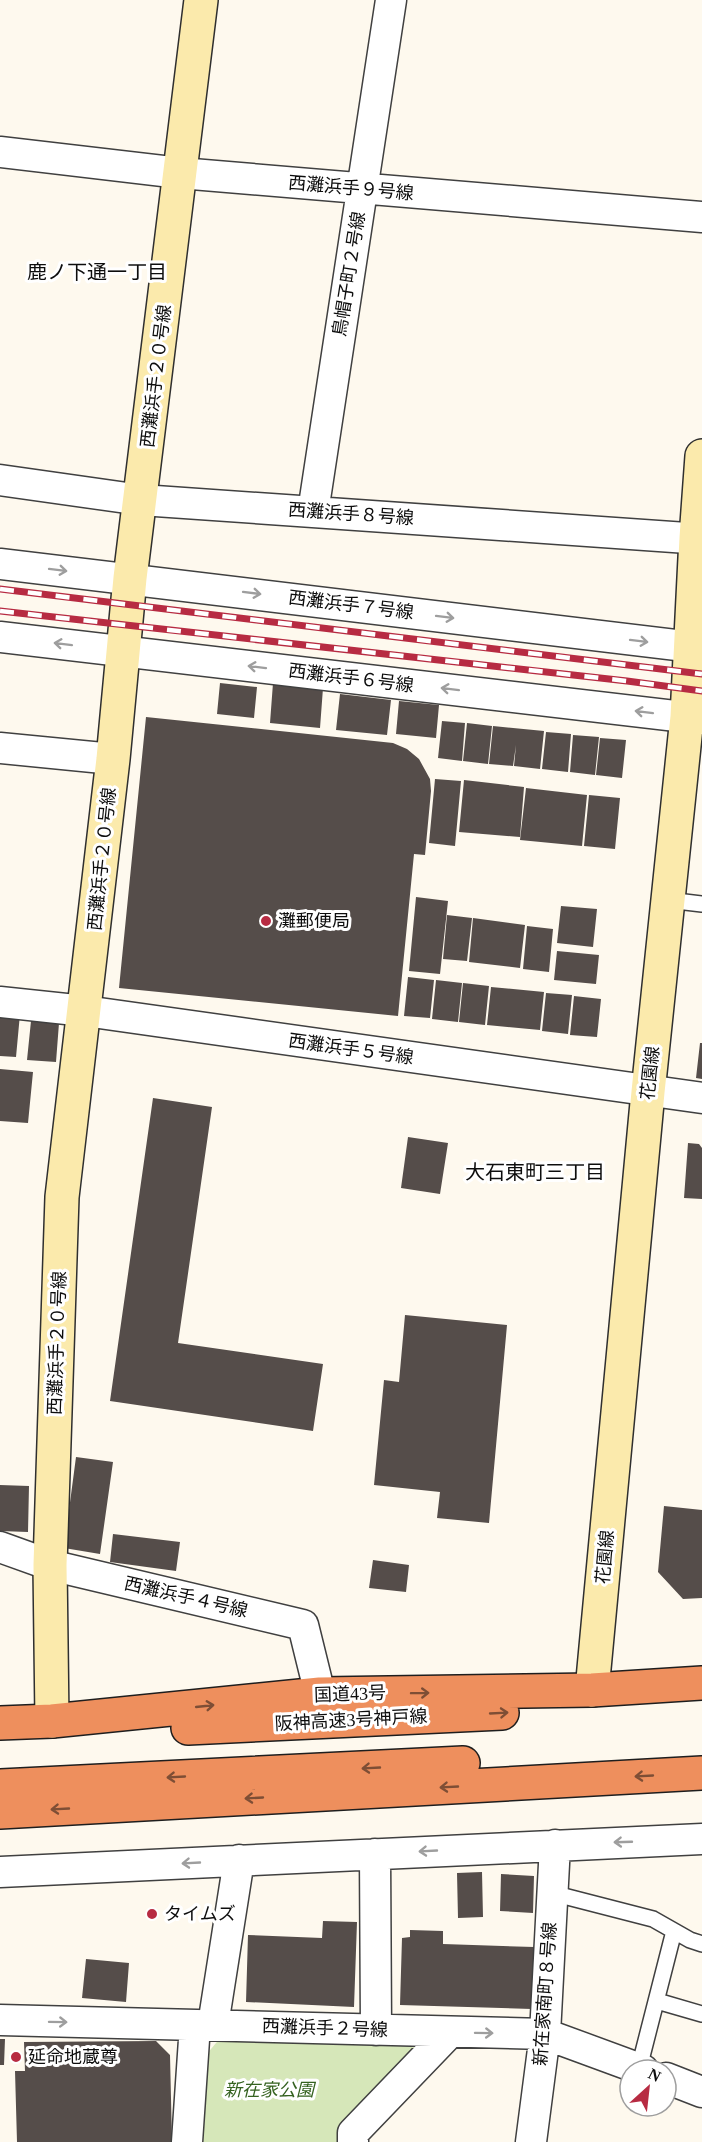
<svg xmlns="http://www.w3.org/2000/svg" width="702" height="2142" font-family="'Times New Roman','Noto Sans JP',serif">
<style>
.green{fill:#d6e7b9}
.building{fill:#554d4a}
.lines{fill:none;stroke-linecap:round;stroke-linejoin:round}
.lane-casing{stroke:#404040;stroke-width:18}
.street-casing{stroke:#404040;stroke-width:33}
.secondary-casing{stroke:#2f2f2f;stroke-width:36}
.highway-casing{stroke:#1e1e1e;stroke-width:36}
.lane{stroke:#fff;stroke-width:15}
.street{stroke:#fff;stroke-width:30}
.secondary{stroke:#fbeaac;stroke-width:33}
.highway{stroke:#ee8f5d;stroke-width:33}
.rail-casing{stroke:#b72b42;stroke-width:7}
.rail{stroke:#fff;stroke-width:4.5;stroke-dasharray:14;stroke-linecap:butt}
.oneway{stroke:#9e9e9e}
.oneway2{stroke:#7e4e35}
.poi-dot{fill:#b72b42;stroke:#fff;stroke-width:2}
.labels{text-anchor:middle;dominant-baseline:central;stroke-width:6;stroke-linejoin:round;paint-order:stroke}
.street-label{font-size:18px;fill:#0d0d0d;stroke:#fff}
.poi-label{font-size:18px;fill:#0d0d0d;stroke:#fff;text-anchor:start}
.park-label{font-size:18px;font-style:italic;fill:#356220;stroke:#fff}
.neighbourhood-label{font-size:20px;fill:#0d0d0d;stroke:#fff}
</style>
<rect width="100%" height="100%" fill="#fef9ee"/>
<!-- green -->
<path class="green" d="M221 2037 433 2042 344 2142H199L206 2055Z"/>
<!-- building -->
<path class="building" d="M220 683 257 687 254 718 217 714Z
M273 683 323 688 320 728 270 723Z
M340 694 391 700 387 735 336 730Z
M399 701 439 705 436 738 396 734Z
M146 717 393 743 407 749 419 759 430 779 431 791 425 855 414 854 398 1016 119 988Z
M442 721 465 723 462 761 438 758Z
M467 723 492 726 488 764 463 761Z
M493 726 544 731 540 769 514 766 516 745 513 766 489 764Z
M546 732 571 734 568 772 542 769Z
M573 735 599 737 595 775 570 772Z
M600 738 626 740 622 778 596 775Z
M435 779 461 781 455 846 429 843Z
M464 780 524 787 520 837 459 832Z
M526 788 587 795 582 846 520 840Z
M589 795 620 798 615 849 584 846Z
M416 897 448 901 440 974 409 971Z
M561 906 597 909 593 947 557 943Z
M447 915 472 918 467 961 443 959Z
M473 918 525 925 520 968 469 962Z
M527 926 553 929 549 972 523 969Z
M557 951 599 955 596 984 554 980Z
M408 977 434 980 430 1018 404 1016Z
M436 980 462 983 458 1022 432 1019Z
M463 983 489 986 485 1025 459 1022Z
M491 987 544 992 540 1030 487 1025Z
M546 993 572 995 568 1034 542 1031Z
M574 996 601 999 597 1037 570 1035Z
M0 1012 20 1014 16 1057 0 1056Z
M31 1021 59 1023 56 1062 27 1060Z
M700 1043H702V1079L696 1078Z
M0 1069 33 1072 28 1123 0 1121Z
M153 1098 212 1107 178 1343 323 1364 313 1431 110 1401Z
M408 1137 448 1143 440 1194 401 1188Z
M688 1143 699 1144 702 1148V1199L684 1198Z
M405 1315 507 1325 489 1523 437 1518 440 1492 374 1485 384 1380 399 1382Z
M76 1457 113 1462 100 1554 64 1548Z
M0 1485 29 1486 28 1532 0 1531Z
M664 1506 702 1510V1598L683 1599 658 1572Z
M113 1534 180 1542 176 1571 110 1562Z
M373 1560 409 1565 406 1592 369 1588Z
M482 1872 483 1917 458 1918 457 1873Z
M501 1874 534 1876 533 1913 500 1911Z
M323 1921 357 1922 354 2007 246 2002 248 1935 322 1938Z
M410 1930 443 1931V1944L534 1947 532 2009 400 2005 402 1938 410 1937Z
M86 1959 129 1963 126 2002 82 1998Z
M0 2039H5L4 2065H0Z
M156 2041 170 2055 172 2142H17L15 2071H25L24 2042Z"/>
<g class="lines">
<!-- lane casing -->
<g class="lane-casing">
<path id="lane" d="M668 900 702 904
M552 1893 653 1919 690 1940 702 1944
M657 2001 702 2014
M639 2068 674 1931"/>
</g>
<!-- street casing -->
<g class="street-casing">
<path id="street" d="M0 152 180 173 702 217
M0 480 141 500 702 539
M313 512 391 0
M0 564 702 648
M0 637 702 719
M0 748 113 759
M0 1002 85 1011 702 1098
M0 1547 50 1565 303 1625 320 1694
M375 1854 376 2030
M0 1872 702 1839
M0 2020 545 2034 643 2070
M213 2025 239 1860
M666 2078 702 2092
M187 2142 195 2025
M353 2142V2133L450 2032
M531 2142 545 2034 555 1845"/>
</g>
<!-- secondary casing -->
<g class="secondary-casing">
<path id="secondary" d="M592 1690 648 1092 687 717 696 538 702 456
M52 1721 50 1565 62 1197 113 759 130 578 201 0"/>
</g>
<!-- highway casing -->
<g class="highway-casing">
<path id="highway" d="M0 1723 52 1721 320 1694 592 1690 702 1683
M188 1728 502 1713
M0 1786 463 1763
M0 1812 702 1773"/>
</g>
<!-- lane -->
<use href="#lane" class="lane"/>
<!-- street -->
<use href="#street" class="street"/>
<!-- secondary -->
<use href="#secondary" class="secondary"/>
<!-- highway -->
<use href="#highway" class="highway"/>
<!-- rail casing -->
<g class="rail-casing">
<path id="rail" d="M0 589 702 674
M0 611 627 681 702 691"/>
</g>
<!-- rail -->
<use href="#rail" class="rail"/>
</g>
<!-- one-way arrows -->
<defs><path id="oneway-shaft" d="M-6 0H5M1.5-3L5.5 0L1.5 3" fill="none" stroke-width="1.6" stroke-linecap="round" stroke-linejoin="round" transform="scale(1.5)"/></defs>
<g class="oneway">
<use href="#oneway-shaft" transform="translate(58 570) rotate(7)"/>
<use href="#oneway-shaft" transform="translate(252 593) rotate(7)"/>
<use href="#oneway-shaft" transform="translate(445 617) rotate(7)"/>
<use href="#oneway-shaft" transform="translate(639 641) rotate(7)"/>
<use href="#oneway-shaft" transform="translate(63 644) rotate(-173)"/>
<use href="#oneway-shaft" transform="translate(257 667) rotate(-173)"/>
<use href="#oneway-shaft" transform="translate(450 689) rotate(-173)"/>
<use href="#oneway-shaft" transform="translate(644 712) rotate(-173)"/>
<use href="#oneway-shaft" transform="translate(623 1842) rotate(178)"/>
<use href="#oneway-shaft" transform="translate(428 1851) rotate(177)"/>
<use href="#oneway-shaft" transform="translate(191 1863) rotate(177)"/>
<use href="#oneway-shaft" transform="translate(58 2022) rotate(1)"/>
<use href="#oneway-shaft" transform="translate(484 2033) rotate(1)"/>
</g>
<g class="oneway2">
<use href="#oneway-shaft" transform="translate(420 1693) rotate(-1)"/>
<use href="#oneway-shaft" transform="translate(205 1706) rotate(-6)"/>
<use href="#oneway-shaft" transform="translate(499 1713) rotate(-3)"/>
<use href="#oneway-shaft" transform="translate(371 1768) rotate(177)"/>
<use href="#oneway-shaft" transform="translate(644 1776) rotate(177)"/>
<use href="#oneway-shaft" transform="translate(176 1777) rotate(177)"/>
<use href="#oneway-shaft" transform="translate(449 1787) rotate(177)"/>
<use href="#oneway-shaft" transform="translate(254 1798) rotate(177)"/>
<use href="#oneway-shaft" transform="translate(60 1809) rotate(177)"/>
</g>
<!-- markers -->
<g class="poi-dot">
<circle cx="266" cy="921" r="6"/>
<circle cx="152" cy="1914" r="6"/>
<circle cx="16" cy="2057" r="6"/>
</g>
<g class="labels">
<!-- street labels -->
<g class="street-label">
<text transform="translate(351 188) rotate(5)">西灘浜手９号線</text>
<text transform="translate(349 274) rotate(-81)">鳥帽子町２号線</text>
<text transform="translate(156 376) rotate(-83)">西灘浜手２０号線</text>
<text transform="translate(351 514) rotate(4)">西灘浜手８号線</text>
<text transform="translate(351 605) rotate(7)">西灘浜手７号線</text>
<text transform="translate(351 678) rotate(7)">西灘浜手６号線</text>
<text transform="translate(102 859) rotate(-84)">西灘浜手２０号線</text>
<text transform="translate(351 1049) rotate(8)">西灘浜手５号線</text>
<text transform="translate(650 1073) rotate(-84)">花園線</text>
<text transform="translate(57 1343) rotate(-88)">西灘浜手２０号線</text>
<text transform="translate(605 1557) rotate(-85)">花園線</text>
<text transform="translate(186 1597) rotate(13)">西灘浜手４号線</text>
<text transform="translate(350 1694) rotate(-2)">国道43号</text>
<text transform="translate(351 1720) rotate(-3)">阪神高速3号神戸線</text>
<text transform="translate(545 1994) rotate(-86)">新在家南町８号線</text>
<text transform="translate(325 2028) rotate(2)">西灘浜手２号線</text>
</g>
<!-- poi labels -->
<g class="poi-label">
<text x="278" y="921">灘郵便局</text>
<text x="164" y="1914">タイムズ</text>
<text x="28" y="2057">延命地蔵尊</text>
</g>
<!-- park labels -->
<g class="park-label">
<text x="269" y="2090">新在家公園</text>
</g>
<!-- neighbourhood labels -->
<g class="neighbourhood-label">
<text x="97" y="272">鹿ノ下通一丁目</text>
<text x="535" y="1172">大石東町三丁目</text>
</g>
</g>
<!-- north arrow -->
<g transform="translate(648 2088) rotate(27)"><circle r="28" fill="#ffffff" stroke="#9e9e9e" stroke-width="1.5"/>
<path d="M0-4.5L10 22L0 15L-10 22Z" fill="#b72b42"/>
<text y="-9" font-size="16" font-weight="bold" text-anchor="middle" fill="#0d0d0d">N</text>
</g>
</svg>
